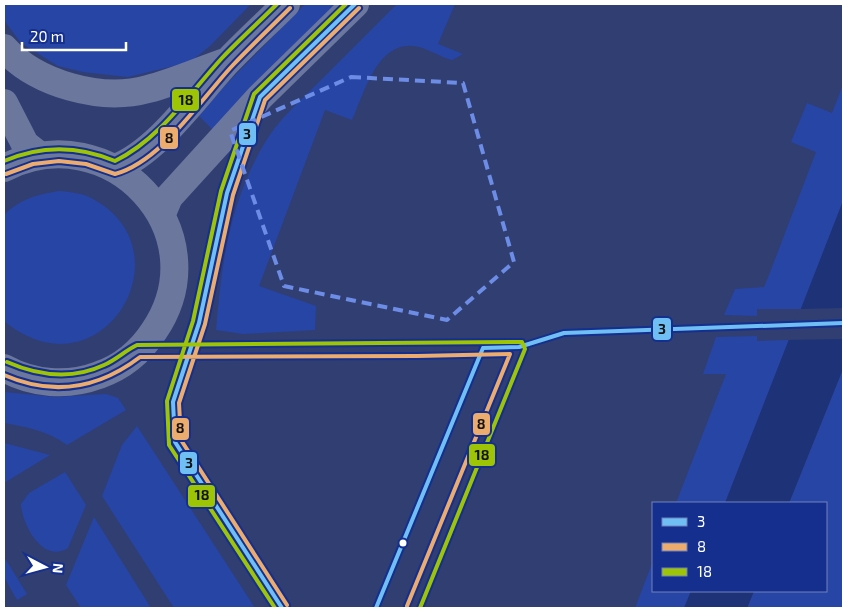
<svg xmlns="http://www.w3.org/2000/svg" width="847" height="612" font-family="'Exo 2',sans-serif">
<style>
.green{fill:#2745a5}
.water{fill:#1e3278}
.pier{fill:#303e72}
.lines{fill:none;stroke-linecap:round;stroke-linejoin:round}
.major{stroke:#6c779d;stroke-width:28}
.bus-1-casing{stroke:#142f8e;stroke-width:8}
.bus-2-casing{stroke:#142f8e;stroke-width:8}
.bus-3-casing{stroke:#142f8e;stroke-width:8}
.bus-1{stroke:#6fbff5;stroke-width:4}
.bus-2{stroke:#ecac6d;stroke-width:4}
.bus-3{stroke:#9dc506;stroke-width:4}
.marked{fill:none;stroke:#6c8ce6;stroke-width:4;stroke-dasharray:10 6;stroke-linejoin:round}
.bus-dot{fill:#fff;stroke:#142f8e;stroke-width:2}
.line-badge{stroke:#142f8e;stroke-width:2}
.pale-badge-label{font-size:14px;text-anchor:middle;font-weight:bold;fill:#111}
</style>
<rect width="100%" height="100%" fill="#303e72"/>
<!-- green -->
<path class="green" d="M4 4H251L210 46 190 62 128 77 83 72 58 66 21 43 4 20Z
M305 4H342L216 133 197 114Z
M397 4H455L438 44 463 54 452 60C440 57 431 50 419 47 378 37 365 92 352 120L325 110 259 286 316 306 315 330 243 334 216 330C221 266 230 201 264 144 278 120 300 101 319 82 345 56 371 30 397 4Z
M843 85V201L801 309H757V316L724 315 735 289 764 287 769 275 816 152 791 142 807 103 832 113Z
M60 191C69 192 79 193 87 196 194 246 102 402 4 321V215C20 199 38 194 60 191Z
M757 336V341L789 340 725 503H676L726 374H703L716 337Z
M843 369V608H747L754 591H826V503H789Z
M4 392 55 397 106 394 118 398 126 410 67 445C48 431 27 427 4 423Z
M137 426 255 608H174L102 496 122 445Z
M4 443 50 455 4 483Z
M65 472 86 505 68 548C43 564 22 525 21 504L29 493Z
M94 517 151 608H81L66 585Z
M4 557 27 594 17 600 4 577Z
M653 561V591H691L684 608H635Z"/>
<!-- water -->
<path class="water" d="M843 201V369L789 503H725Z
M691 591H754L747 608H684Z"/>
<!-- pier -->
<path class="pier" d="M843 308V339L786 340 799 309Z"/>
<g class="lines">
<!-- major -->
<path class="major" d="M4 48C36 84 101 102 148 89 175 82 201 70 228 61
M4 103 25 144 39 155
M4 168C110 114 221 232 154 331 141 351 122 367 99 375 67 387 33 384 4 368
M115 168C158 152 197 94 228 61 247 41 267 23 286 4
M161 216 169 197 260 97 355 4"/>
<!-- bus-1 casing -->
<g class="bus-1-casing">
<path id="bus-1" d="M483 348 519 347 564 333 843 323
M282 608 175 442 173 402 199 323 227 193 260 97 355 4
M376 608 483 348"/>
</g>
<!-- bus-2 casing -->
<g class="bus-2-casing">
<path id="bus-2" d="M6 174 33 164 59 161 86 164 115 174C162 161 200 100 233 65 251 46 271 27 290 8
M4 375C52 396 98 389 140 357L417 356 510 354 407 606
M287 605 181 440 179 403 205 324 233 195 265 100 359 8"/>
</g>
<!-- bus-3 casing -->
<g class="bus-3-casing">
<path id="bus-3" d="M4 161C41 145 77 145 115 161 160 139 189 94 222 58 240 39 259 22 277 4
M7 362C39 376 72 380 104 365 116 360 126 350 137 345L522 342 525 349 420 608
M275 608 169 445 167 401 193 321 221 191 254 94 346 4"/>
</g>
<!-- bus-1 -->
<use href="#bus-1" class="bus-1"/>
<!-- bus-2 -->
<use href="#bus-2" class="bus-2"/>
<!-- bus-3 -->
<use href="#bus-3" class="bus-3"/>
</g>
<!-- marked area -->
<path class="marked" d="M351 77 463 83 514 262 447 320 284 286 230 131Z"/>
<!-- markers -->
<circle class="bus-dot" cx="403" cy="543" r="4.5"/>
<g class="line-badge">
<rect x="171" y="88" width="29" height="24" rx="5" fill="#9dc506"/>
<rect x="238" y="122" width="19" height="24" rx="5" fill="#6fbff5"/>
<rect x="159" y="126" width="20" height="24" rx="5" fill="#ecac6d"/>
<rect x="652" y="317" width="20" height="24" rx="5" fill="#6fbff5"/>
<rect x="472" y="412" width="19" height="24" rx="5" fill="#ecac6d"/>
<rect x="171" y="417" width="19" height="24" rx="5" fill="#ecac6d"/>
<rect x="468" y="443" width="28" height="24" rx="5" fill="#9dc506"/>
<rect x="179" y="451" width="19" height="24" rx="5" fill="#6fbff5"/>
<rect x="187" y="484" width="29" height="24" rx="5" fill="#9dc506"/>
</g>
<g class="pale-badge-label">
<text x="186" y="105">18</text>
<text x="247" y="139">3</text>
<text x="169" y="143">8</text>
<text x="662" y="334">3</text>
<text x="481" y="429">8</text>
<text x="180" y="433">8</text>
<text x="482" y="460">18</text>
<text x="189" y="468">3</text>
<text x="202" y="500">18</text>
</g>
<!-- border -->
<rect width="847" height="612" fill="none" stroke="#ffffff" stroke-width="10"/>
<!-- legend -->
<rect x="652" y="502" width="175" height="90" fill="#142f8e" stroke="#7282bb"/>
<rect x="662" y="518" width="25" height="8" fill="#6fbff5" stroke="#7282bb"/>
<text x="697" y="527" font-size="15" fill="#ffffff">3</text>
<rect x="662" y="543" width="25" height="8" fill="#ecac6d" stroke="#7282bb"/>
<text x="697" y="552" font-size="15" fill="#ffffff">8</text>
<rect x="662" y="568" width="25" height="8" fill="#9dc506" stroke="#7282bb"/>
<text x="697" y="577" font-size="15" fill="#ffffff">18</text>
<!-- north arrow -->
<g transform="translate(45 567) rotate(96)" stroke="#142f8e" stroke-width="4" paint-order="stroke">
<path d="M0-4L9 19L0 12L-9 19Z" fill="#ffffff"/>
<text y="-8" font-size="14" font-weight="bold" text-anchor="middle" fill="#ffffff">N</text>
</g>
<!-- scale -->
<path d="M22 42v8h104v-8" fill="none" stroke="#ffffff" stroke-width="2.5"/>
<text x="30" y="42" font-size="15" fill="#ffffff" stroke="#142f8e" stroke-width="4" paint-order="stroke">20 m</text>
</svg>
